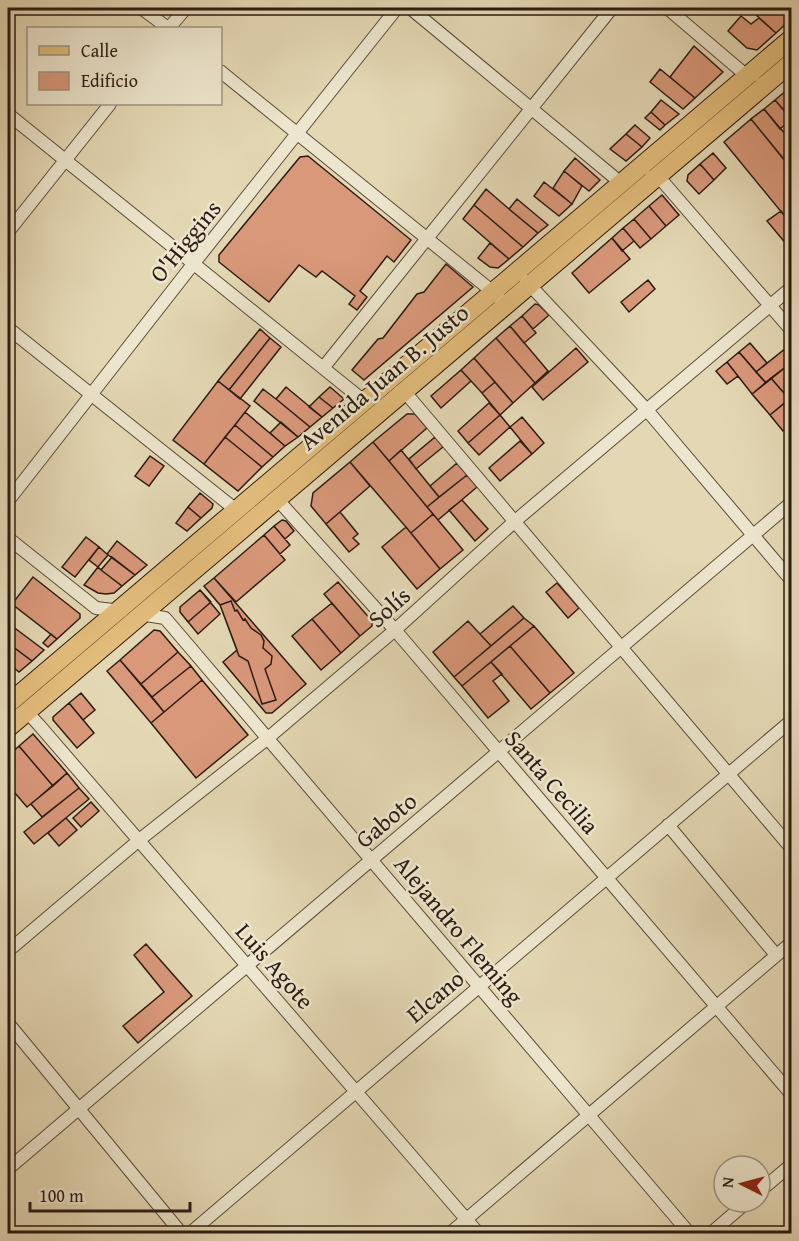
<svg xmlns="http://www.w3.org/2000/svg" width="799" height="1241" font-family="'Gentium Book Plus',serif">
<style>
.building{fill:#d9987a;stroke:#2b1b12;stroke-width:1.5}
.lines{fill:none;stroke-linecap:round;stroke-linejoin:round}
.minor-casing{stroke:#594a3a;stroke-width:14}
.primary-casing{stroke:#2b1b12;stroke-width:20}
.minor{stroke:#ede6ce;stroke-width:12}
.primary{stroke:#e2bc7a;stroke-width:18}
.labels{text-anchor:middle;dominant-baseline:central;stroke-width:5;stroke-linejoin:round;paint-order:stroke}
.street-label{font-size:24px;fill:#2b1b12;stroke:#ede6ce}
</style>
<rect width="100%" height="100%" fill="#e4d8b4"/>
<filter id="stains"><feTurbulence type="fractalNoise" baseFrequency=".00333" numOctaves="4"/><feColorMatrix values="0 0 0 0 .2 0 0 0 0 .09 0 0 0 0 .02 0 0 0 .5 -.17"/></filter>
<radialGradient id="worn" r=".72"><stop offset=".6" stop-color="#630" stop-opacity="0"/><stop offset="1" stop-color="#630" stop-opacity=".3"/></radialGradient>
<!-- building -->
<path class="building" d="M760 8H784L792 14V18L776 33 755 14Z
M741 16 751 24 759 18 776 33 757 50 747 48 728 31Z
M694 46 723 72 695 98 670 77Z
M660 69 695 98 683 109 650 82Z
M787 90H792V114L789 116 775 100Z
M661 100 679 114 665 125 651 112Z
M775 100 791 119 780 129 764 109Z
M764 109 792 142V156L785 161 751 119Z
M651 112 665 125 660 130 645 118Z
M751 119 792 169V225L724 142Z
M635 125 650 138 642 147 626 134Z
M626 134 642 147 626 161 610 149Z
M713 153 726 168 714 180 700 164Z
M308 156 411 240 394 262 387 256 360 291 367 297 357 310 349 304 355 296 322 271 316 277 299 265 269 302 219 262V255L300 157Z
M575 158 600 180 589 191 564 171Z
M700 164 714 180 699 194 687 181 688 175Z
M564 171 582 186 572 204 553 188Z
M544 182 572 204 559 216 534 196Z
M486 189 509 209 538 233 523 247 474 205Z
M662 195 679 215 666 226 649 206Z
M517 199 548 225 538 233 509 209Z
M474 205 523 247 509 259 463 219Z
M649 206 666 226 651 239 634 219Z
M781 211 792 225V251L767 221Z
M634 219 651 239 640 248 623 228Z
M623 228 634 241 622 251 612 238Z
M612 238 630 259 589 293 572 273Z
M490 243 509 259 498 268 490 267 478 258Z
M446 264 473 287 364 380 352 370 378 339 383 338 417 294 424 292Z
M648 280 655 289 629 312 621 302Z
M535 304 539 305 549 315 533 329 522 316Z
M522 316 536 333 524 343 510 326Z
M510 326 548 371 535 383 496 338Z
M260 329 270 338 229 390 218 381Z
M270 338 281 347 240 399 229 390Z
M496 338 535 383 513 403 474 358Z
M750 343 767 363 756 372 739 352Z
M791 344 792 362 766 383 756 372Z
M576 348 588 362 543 400 532 387Z
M739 352 766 383 752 394 727 362Z
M474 358 495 382 482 393 461 370Z
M727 362 738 376 727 384 716 371Z
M792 362V397L789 399 771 378Z
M461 370 471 381 441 408 431 396Z
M771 378 789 399 770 415 752 394Z
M218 381 250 406 204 464 173 440Z
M495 382 513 403 500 415 482 393Z
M286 387 322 417 310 427 276 399Z
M330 387 344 399 333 408 319 397Z
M263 389 276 399 310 427 298 437 254 401Z
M319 397 333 408 322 417 309 407Z
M792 397V424L783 431 770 415Z
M489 403 500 415 468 443 458 431Z
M245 412 285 446 273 457 235 425Z
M407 414H415L427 428 389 461 373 442Z
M500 415 510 427 479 455 468 443Z
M522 417 544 443 532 454 510 427Z
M281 422 298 437 285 446 270 433Z
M235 425 273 457 262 467 225 437Z
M225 437 262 467 238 491 204 464Z
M435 437 443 447 416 469 409 459Z
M520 441 532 454 500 481 489 468Z
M373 442 433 514 411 533 350 462Z
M401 450 439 497 427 507 389 461Z
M150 456 164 466 149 486 135 476Z
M350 462 370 486 326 524 311 506 313 493Z
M457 463 467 475 439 497 430 486Z
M467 475 477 487 438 520 427 507Z
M200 493 213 504 212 508 201 518 188 507Z
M462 500 488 529 475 541 449 510Z
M188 507 201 518 187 531 176 523Z
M340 512 358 534 353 538 359 544 349 552 326 524Z
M433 514 463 550 440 569 411 533Z
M282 520 286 521 294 531 285 539 274 526Z
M274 526 290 545 280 554 264 535Z
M406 527 440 569 417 589 382 547Z
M264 535 285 560 236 602 214 578Z
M86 537 99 547 75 577 62 567Z
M117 541 147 565 135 575 107 554Z
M99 547 108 555 98 567 89 560Z
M112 557 135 575 122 586 101 570Z
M98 567 101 570 122 586 114 593 106 594 98 593 84 585Z
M33 577 80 614V618L57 639 12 604Z
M214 578 306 684 272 713H266L223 662 237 650 220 605 204 586Z
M338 582 372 621V626L360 636 324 594Z
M557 583 579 608 568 618 546 592Z
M200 590 220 614 198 634 180 612V607Z
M200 590 211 602 188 622 180 612V607Z
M231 601 235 611 237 610 243 620 245 619 251 628 261 635 264 641 263 648 272 656 271 664 265 669 276 700 262 704 248 661 239 656 220 605Z
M332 603 360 636 341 653 312 619Z
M513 606 524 618 491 646 480 634Z
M524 618 534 626 462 686 454 677Z
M312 619 341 653 321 670 292 636Z
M468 621 491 646 454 677 433 652Z
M8 623 44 650 32 661 8 643Z
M534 626 574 673 550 693 510 646Z
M154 630 160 631 178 652 141 684 120 660Z
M51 634 57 639 48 647 43 643Z
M8 643 32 661 19 672 8 663Z
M510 646 550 693 531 709 491 662Z
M178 652 191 666 152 697 141 684Z
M120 660 164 712 151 723 107 671Z
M491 662 502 674 493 681 509 701 488 718 462 686Z
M191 666 202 680 164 712 152 697Z
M202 680 248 735 196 778 151 723Z
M81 693 95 710 83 720 69 703Z
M69 703 94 733 77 748 53 720V717Z
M33 734 67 773 53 786 19 746Z
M19 746 53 786 27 807 8 785V756Z
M67 773 79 788 42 817 31 804Z
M79 788 89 799 34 844 24 832Z
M91 802 99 811 81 827 73 818Z
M66 818 77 830 59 846 48 833Z
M8 833 14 840 8 846Z
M146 944 192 996 138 1043 123 1026 164 992 134 955Z"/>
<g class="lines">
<!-- minor casing -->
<g class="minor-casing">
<path id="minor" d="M141 8 168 28
M410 8 621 183 628 181
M667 8 747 76 754 75
M169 28 186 8
M220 71 493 292 506 305
M8 114 364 401 371 399
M651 177 658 176 792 331
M8 232 110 104
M526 281 646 409 792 581
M8 328 236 510 243 508
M323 368 612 8
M399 392 404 391 792 849
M8 501 194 263 397 8
M271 501 277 499 395 630 792 1095
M8 538 96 608 122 611
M139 614 165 618 690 1234
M20 714 27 712 39 725 479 1234
M668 825 776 955
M8 951 138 841 268 738 395 630 514 522 792 287
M8 1023 182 1234
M8 1169 792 502
M760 1191 792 1164
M189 1234 792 720
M449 1234 792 942
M710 1234 747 1202"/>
</g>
<!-- primary casing -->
<g class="primary-casing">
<path id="primary" d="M8 704 792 38
M8 728 792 62"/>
</g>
<!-- minor -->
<use href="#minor" class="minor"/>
<!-- primary -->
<use href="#primary" class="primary"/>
</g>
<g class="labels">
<!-- street labels -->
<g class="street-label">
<text transform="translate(185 241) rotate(-51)">O'Higgins</text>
<text transform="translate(384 377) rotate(-40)">Avenida Juan B. Justo</text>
<text transform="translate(389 607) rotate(-42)">Solís</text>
<text transform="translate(552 782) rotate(49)">Santa Cecilia</text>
<text transform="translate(386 820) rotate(-40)">Gaboto</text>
<text transform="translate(459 930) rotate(50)">Alejandro Fleming</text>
<text transform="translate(275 966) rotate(49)">Luis Agote</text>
<text transform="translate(435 996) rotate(-40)">Elcano</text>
</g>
</g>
<!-- margin -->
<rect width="799" height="1241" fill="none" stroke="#e4d8b4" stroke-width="30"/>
<rect x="9" y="9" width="781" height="1223" fill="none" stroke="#2b1b12" stroke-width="3"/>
<rect x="15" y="15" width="769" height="1211" fill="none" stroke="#2b1b12" stroke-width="1.5"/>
<!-- legend -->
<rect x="27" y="27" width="195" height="78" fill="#ede6ce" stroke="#9f9583" stroke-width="1.5"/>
<rect x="39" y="46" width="30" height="9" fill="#e2bc7a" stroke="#9f9583" stroke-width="1.5"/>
<text x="81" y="57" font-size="18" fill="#2b1b12">Calle</text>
<rect x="39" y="72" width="30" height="18" fill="#d9987a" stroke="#9f9583" stroke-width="1.5"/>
<text x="81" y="87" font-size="18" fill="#2b1b12">Edificio</text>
<!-- north arrow -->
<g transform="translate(742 1184) rotate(276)"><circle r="28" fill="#ede6ce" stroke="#9f9583" stroke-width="1.5"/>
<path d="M0-4.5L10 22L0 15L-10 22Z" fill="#8f2418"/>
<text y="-9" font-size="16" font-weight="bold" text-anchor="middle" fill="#2b1b12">N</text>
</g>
<!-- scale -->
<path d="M30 1202v9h160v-9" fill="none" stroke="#2b1b12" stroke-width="3"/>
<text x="39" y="1202" font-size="18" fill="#2b1b12" stroke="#ede6ce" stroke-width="4.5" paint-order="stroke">100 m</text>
<rect width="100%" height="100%" filter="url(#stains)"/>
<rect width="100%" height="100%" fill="url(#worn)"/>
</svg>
